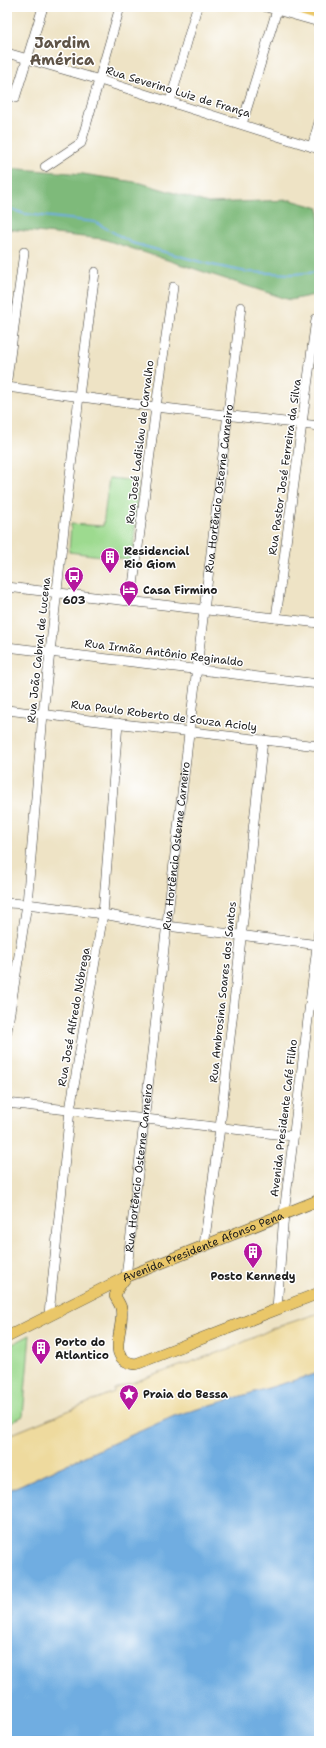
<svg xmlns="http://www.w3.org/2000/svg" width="326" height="1748" font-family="'Shantell Sans',sans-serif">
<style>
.green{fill:#9dda8f;stroke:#5c7b56}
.forest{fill:#7eba7a;stroke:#4d6b4b}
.sand{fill:#eeda9e;stroke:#857b5d}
.water{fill:#6fade1;stroke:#46647e}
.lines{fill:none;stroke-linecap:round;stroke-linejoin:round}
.stream{stroke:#6fade1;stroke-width:2}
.minor-casing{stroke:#3c3a35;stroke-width:10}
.major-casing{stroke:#3c3a35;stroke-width:12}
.highway-casing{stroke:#3c3a35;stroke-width:14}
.minor{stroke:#fff;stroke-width:9}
.major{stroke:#eac769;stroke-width:11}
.highway{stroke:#eac769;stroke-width:13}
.labels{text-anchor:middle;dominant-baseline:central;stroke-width:3;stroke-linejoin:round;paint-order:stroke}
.street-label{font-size:11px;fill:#1c1c1c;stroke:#fff}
.poi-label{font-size:11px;font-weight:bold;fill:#1c1c1c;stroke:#fff;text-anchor:start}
.district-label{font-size:15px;font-weight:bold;fill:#5e5346;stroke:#fff}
</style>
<rect width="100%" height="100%" fill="#fff"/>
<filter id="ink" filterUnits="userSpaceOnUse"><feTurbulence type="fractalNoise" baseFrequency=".025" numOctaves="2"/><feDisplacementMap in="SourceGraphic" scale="8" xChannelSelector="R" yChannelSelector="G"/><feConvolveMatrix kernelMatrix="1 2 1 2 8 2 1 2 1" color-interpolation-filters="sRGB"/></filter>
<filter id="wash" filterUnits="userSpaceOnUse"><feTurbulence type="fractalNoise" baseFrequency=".012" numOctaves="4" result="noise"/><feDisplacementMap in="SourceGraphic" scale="16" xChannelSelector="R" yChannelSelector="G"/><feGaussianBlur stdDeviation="0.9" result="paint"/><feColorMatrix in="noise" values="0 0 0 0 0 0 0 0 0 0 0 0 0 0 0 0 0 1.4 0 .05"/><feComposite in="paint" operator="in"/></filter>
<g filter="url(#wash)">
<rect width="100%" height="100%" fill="#eee3c5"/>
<!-- green -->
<path class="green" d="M109 478 138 481 133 560 69 552 71 524 103 526Z
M30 1335 23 1416 7 1424V1347Z"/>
<!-- forest -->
<path class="forest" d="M7 168 83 174 141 183 208 203 291 200 319 208V294L290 300 103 239 7 229Z"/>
<!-- sand -->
<path class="sand" d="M319 1313V1373L208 1406 136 1433 7 1491V1436L114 1392V1389L231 1348 274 1328Z"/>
<!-- water -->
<path class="water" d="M319 1373V1741H7V1491L174 1416Z"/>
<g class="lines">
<!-- stream -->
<path class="stream" d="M7 208 25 214 95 222 132 243 212 265 247 272 293 274 319 272"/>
</g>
</g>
<g filter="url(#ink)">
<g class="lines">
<!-- minor casing -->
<g class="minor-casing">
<g id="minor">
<path d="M266 7 319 22"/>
<path d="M7 53 100 80 319 149"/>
<path d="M15 98 43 7"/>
<path d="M170 102 197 7"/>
<path d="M242 124 277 10"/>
<path d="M312 147 319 122"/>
<path d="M45 167 81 143 120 7"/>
<path d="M7 379 24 252"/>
<path d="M7 387 156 407 319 426"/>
<path d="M7 587 319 623"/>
<path d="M131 601 156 407 173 287"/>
<path d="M276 618 316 319"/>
<path d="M7 647 319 684"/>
<path d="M7 710C111 723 215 735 319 746"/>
<path d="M7 903 27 904 103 914 167 926 319 945"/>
<path d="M7 1031 27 904 43 714 79 396 95 272"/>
<path d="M7 1103 293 1136"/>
<path d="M204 1245 220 1128 263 740"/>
<path id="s1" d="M126 1277 189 733 241 307"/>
<path d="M277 1309 284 1213 319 930"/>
<path d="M49 1314 70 1110 103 914 118 723"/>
</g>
</g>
<!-- major casing -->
<g class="major-casing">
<g id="major">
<path d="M126 1277 118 1288 115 1296C117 1300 120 1304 121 1308 126 1327 103 1360 136 1364L319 1293"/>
<path id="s2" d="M7 1337 126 1277 319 1200"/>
</g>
</g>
<!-- highway casing -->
<g class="highway-casing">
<path id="highway" d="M299 7 319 13"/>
</g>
<!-- minor -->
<use href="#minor" class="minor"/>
<!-- major -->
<use href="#major" class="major"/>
<!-- highway -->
<use href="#highway" class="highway"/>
</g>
</g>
<!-- icons -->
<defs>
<g id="building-pin" transform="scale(1)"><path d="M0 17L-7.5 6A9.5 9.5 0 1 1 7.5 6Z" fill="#b5179e" stroke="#fff"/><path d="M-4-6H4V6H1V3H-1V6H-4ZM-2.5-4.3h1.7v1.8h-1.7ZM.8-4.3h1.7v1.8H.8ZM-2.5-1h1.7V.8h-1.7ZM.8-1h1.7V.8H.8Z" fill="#fff"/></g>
<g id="bus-pin" transform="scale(1)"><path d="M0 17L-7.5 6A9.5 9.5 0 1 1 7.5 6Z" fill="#b5179e" stroke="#fff"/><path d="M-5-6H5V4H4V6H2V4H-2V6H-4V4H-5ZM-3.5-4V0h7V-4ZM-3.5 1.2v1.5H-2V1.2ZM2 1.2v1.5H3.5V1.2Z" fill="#fff"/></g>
<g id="hotel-pin" transform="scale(1)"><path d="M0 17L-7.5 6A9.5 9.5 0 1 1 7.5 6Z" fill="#b5179e" stroke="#fff"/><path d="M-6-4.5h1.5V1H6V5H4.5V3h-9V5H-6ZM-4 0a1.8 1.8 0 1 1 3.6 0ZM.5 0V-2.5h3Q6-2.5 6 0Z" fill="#fff"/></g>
<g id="sight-pin" transform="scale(1)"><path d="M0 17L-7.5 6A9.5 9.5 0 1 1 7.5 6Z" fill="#b5179e" stroke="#fff"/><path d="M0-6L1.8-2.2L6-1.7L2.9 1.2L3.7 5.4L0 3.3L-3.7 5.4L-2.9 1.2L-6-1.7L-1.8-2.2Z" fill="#fff"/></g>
</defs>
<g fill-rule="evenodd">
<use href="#building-pin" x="110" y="557"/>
<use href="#bus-pin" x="74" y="576"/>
<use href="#hotel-pin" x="129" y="590"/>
<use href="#building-pin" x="253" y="1252"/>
<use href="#building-pin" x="41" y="1348"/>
<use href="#sight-pin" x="129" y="1394"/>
</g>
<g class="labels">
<!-- street labels -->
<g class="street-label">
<text transform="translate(178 92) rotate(17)">Rua Severino Luiz de França</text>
<text transform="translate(140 442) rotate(-83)">Rua José Ladislau de Carvalho</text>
<text transform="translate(285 467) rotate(-82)">Rua Pastor José Ferreira da Silva</text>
<text stroke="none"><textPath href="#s1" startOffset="794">Rua Hortêncio Osterne Carneiro</textPath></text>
<text transform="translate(39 650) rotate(-84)">Rua João Cabral de Lucena</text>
<text transform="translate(164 653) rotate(7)">Rua Irmão Antônio Reginaldo</text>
<text transform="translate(164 716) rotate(7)">Rua Paulo Roberto de Souza Acioly</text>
<text stroke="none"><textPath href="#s1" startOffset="434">Rua Hortêncio Osterne Carneiro</textPath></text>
<text transform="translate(223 992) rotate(-84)">Rua Ambrosina Soares dos Santos</text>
<text transform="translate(74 1017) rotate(-80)">Rua José Alfredo Nóbrega</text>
<text transform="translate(284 1118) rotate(-83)">Avenida Presidente Café Filho</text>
<text stroke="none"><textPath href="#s1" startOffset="110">Rua Hortêncio Osterne Carneiro</textPath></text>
<text stroke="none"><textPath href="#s2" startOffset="216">Avenida Presidente Afonso Pena</textPath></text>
</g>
<!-- poi labels -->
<g class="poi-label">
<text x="124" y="551">Residencial<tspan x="124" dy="13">Rio Giom</tspan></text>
<text x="143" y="590">Casa Firmino</text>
<text x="74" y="600" text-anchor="middle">603</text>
<text x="253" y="1276" text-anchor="middle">Posto Kennedy</text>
<text x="55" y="1342">Porto do<tspan x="55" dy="13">Atlantico</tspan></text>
<text x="143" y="1394">Praia do Bessa</text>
</g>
<!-- district labels -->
<g class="district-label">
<text x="62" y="43">Jardim<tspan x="62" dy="17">América</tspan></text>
</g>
</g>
<!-- margin -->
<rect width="326" height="1748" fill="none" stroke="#fff" stroke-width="24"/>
</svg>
